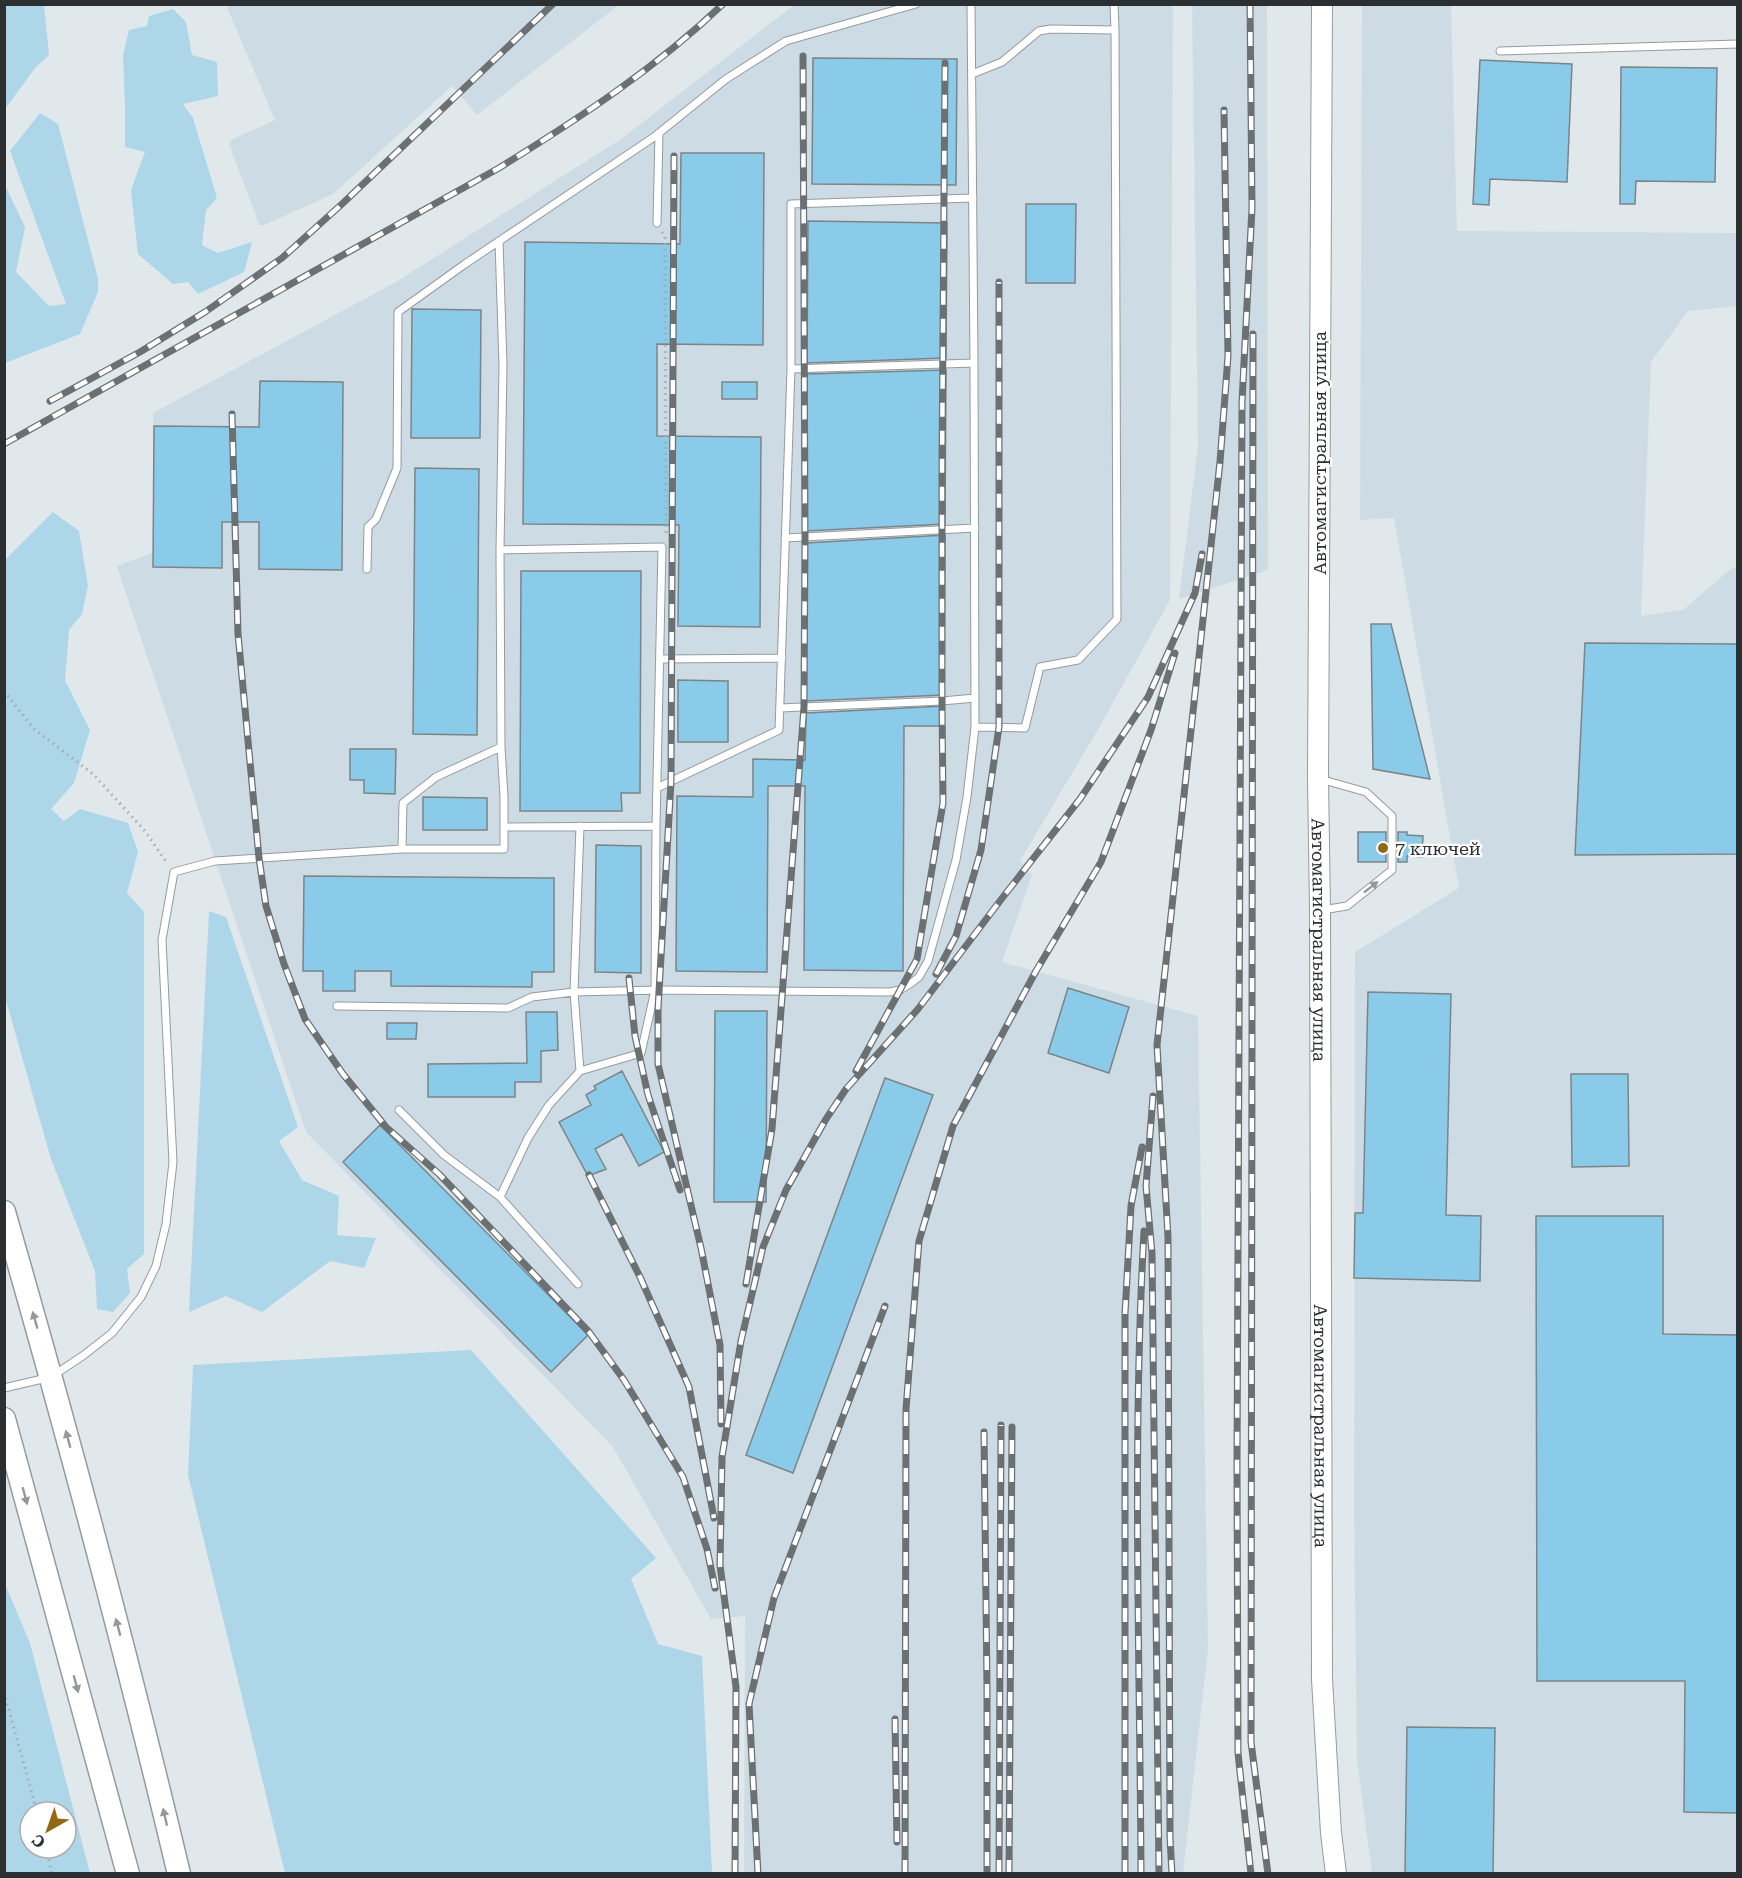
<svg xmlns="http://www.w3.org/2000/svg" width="1742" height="1878" font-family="'Roboto Serif',serif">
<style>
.built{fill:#cddce4}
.green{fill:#add6e9;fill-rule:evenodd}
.building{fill:#8acbe9;stroke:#7c8487;stroke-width:1.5}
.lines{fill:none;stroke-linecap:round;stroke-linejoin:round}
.service-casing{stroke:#949b9f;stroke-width:9}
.secondary-casing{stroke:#949b9f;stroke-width:22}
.primary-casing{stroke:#949b9f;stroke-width:25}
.path{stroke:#a4aaad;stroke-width:3;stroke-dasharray:1.5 4.5;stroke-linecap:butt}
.service{stroke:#fff;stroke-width:7}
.secondary{stroke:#fff;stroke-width:20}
.primary{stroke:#fff;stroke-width:22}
.rail-casing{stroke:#6b7073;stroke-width:7}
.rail{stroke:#fff;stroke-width:4.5;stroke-dasharray:14;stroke-linecap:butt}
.oneway{fill:#969798}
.poi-dot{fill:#936813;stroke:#fff;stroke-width:2}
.labels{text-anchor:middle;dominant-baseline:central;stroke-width:4.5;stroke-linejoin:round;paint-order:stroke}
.street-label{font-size:18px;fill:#2c2f31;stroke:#fff}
.poi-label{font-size:18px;fill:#2c2f31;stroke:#fff;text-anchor:start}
</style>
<rect width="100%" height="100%" fill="#e0e8ec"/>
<!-- built -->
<path class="built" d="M226 5H619L477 115 452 86 333 194 262 226 259 224 229 144 233 139 275 120Z
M794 5H1173L1170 600 1100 726 1020 861 1032 875 1002 962 1198 1016 1208 1649 1183 1873H744L745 1616 711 1619 613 1447 306 1132 117 566 154 552 153 413 396 282 621 139Z
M1192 5H1267L1268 570 1179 599 1198 446Z
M1362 5H1451L1457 231 1737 233V306L1688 311 1651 362 1641 616 1683 610 1733 567 1737 568V1873H1372L1357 1760 1354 1515 1355 952 1459 888 1394 518 1360 520Z"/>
<!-- green -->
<path class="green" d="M4 5H44L49 55 35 68 5 109Z
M173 9 186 22 192 55 217 62 218 96 183 104 193 118 217 198 206 210 202 245 218 253 252 242 244 272 198 294 188 282 173 284 138 254 131 190 145 152 125 147V105L123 55 129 30 147 26 149 16Z
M40 113 58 124 98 279V292L80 334 5 363V185L25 227 16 272 49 306 66 304 10 151Z
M53 512 79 531 88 586 82 614 69 630 65 680 90 730 74 783 51 809 64 821 80 809 128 823 138 852 127 893 144 912V1254L127 1269 130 1293 113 1312 97 1309 95 1271 51 1159 5 997V560Z
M209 911 226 917 298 1127 279 1141 302 1180 339 1196 337 1235 376 1238 364 1268 330 1261 262 1312 226 1296 189 1312Z
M471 1350 656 1558 631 1579 658 1644 702 1656 712 1873H285L188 1475 193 1365Z
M5 1584 30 1643 90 1873H5ZM30 1812H66V1848H30Z"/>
<!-- building -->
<path class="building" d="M813 58 957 59 956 185 812 184Z
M1480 60 1572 64 1567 182 1490 179 1489 205 1473 204Z
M1621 67 1717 68 1715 182 1636 181 1635 204H1620Z
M681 153H764L763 345 657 344V436L761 437 760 627 678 626 679 525 523 524 525 242 680 244Z
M1026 204H1076L1075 283H1026Z
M808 221 947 223 946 358 807 363Z
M412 309 481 310 480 438H411Z
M946 370 945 524 806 531 807 374Z
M260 381 343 382 342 570 259 569V522H222V568L153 567 154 426 259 427Z
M722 382H757V399H722Z
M415 468 479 469 477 735 413 734Z
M945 535 944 695 806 701V543Z
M521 571H641L640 793H621L622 811H520Z
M1371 624H1391L1430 779 1373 769Z
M1585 643 1737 644V854L1575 855Z
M678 680 728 681V742H678Z
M944 706V726H904L903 971 804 970 805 786H768L767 972 676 971 677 796 753 797V759L805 760 806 713Z
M350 749H396L395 794 364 793V780H350Z
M423 797 487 798V830H423Z
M1358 832H1386V862H1358Z
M1398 832H1407V835L1423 836 1422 857 1407 856V862H1398Z
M596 845 641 846V973L595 972Z
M304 876 554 878V972H532V987L391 986V971H355V991H323V971H303Z
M1068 988 1129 1007 1109 1073 1048 1053Z
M1368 992 1451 994 1446 1215 1481 1216 1480 1281 1354 1278 1355 1213H1363Z
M715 1011H767L766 1202H714Z
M526 1012H557L558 1050 541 1051V1082H515V1097H428V1064L527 1063Z
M387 1023H417L416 1039H387Z
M622 1071 664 1152 639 1166 622 1134 595 1149 606 1169 588 1176 559 1122 591 1105 586 1095 596 1089 594 1086Z
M1571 1074H1628L1629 1166 1572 1167Z
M885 1078 933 1095 793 1473 746 1455Z
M380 1125 588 1335 551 1372 343 1162Z
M1536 1216H1663V1334L1737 1335V1813L1684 1812 1685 1681H1537Z
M1407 1727 1495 1728 1493 1874H1405Z"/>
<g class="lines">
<!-- service casing -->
<g class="service-casing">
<path id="service" d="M1114 4 1115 30
M1500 51 1738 44
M972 74 1002 62 1039 31 1051 29 1115 30 1117 619 1078 660 1040 667 1025 728 975 727
M657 223 659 133
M791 369 974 363
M785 538 975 528
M367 569 368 527 376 519 397 468 398 312 465 264 654 137 726 79 786 41 916 4
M660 659 782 658
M780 708 942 701 975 698
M1320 779 1366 792 1392 816V870L1347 906 1322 910
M657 788 779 730 791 369V204L973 198
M504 827 656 826
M402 849 403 803 436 777 501 747
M337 1006 508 1008 532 997 574 992 580 826
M580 1071 574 992 660 990 889 992 900 990 910 984 919 977 928 961 956 860 967 797 975 727 974 363 971 4
M399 1110 444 1155 500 1197 578 1284
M500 1197 528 1138 549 1105 580 1071 641 1053 655 990 656 826 662 547 500 550
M4 1388 51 1377 84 1355 112 1333 141 1297 156 1266 166 1224 173 1162 162 940 174 872 215 861 402 849H504V797L501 747 500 550 503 365 499 241"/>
</g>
<!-- secondary casing -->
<g class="secondary-casing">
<g id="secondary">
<path id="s1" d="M1322 4 1318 778 1320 911 1322 1679 1331 1833 1336 1874"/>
</g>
</g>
<!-- primary casing -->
<g class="primary-casing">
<path id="primary" d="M4 1212C67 1431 126 1651 179 1874
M4 1419 128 1874"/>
</g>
<!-- path -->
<path class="path" d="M662 232 665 237 666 537
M4 691 34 729 93 774 145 831 167 863
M4 1692 37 1812
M46 1848 52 1874"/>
<!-- service -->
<use href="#service" class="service"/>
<!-- secondary -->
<use href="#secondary" class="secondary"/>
<!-- primary -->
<use href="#primary" class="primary"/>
<!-- rail casing -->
<g class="rail-casing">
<path id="rail" d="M1250 4 1252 208 1242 402 1237 1464 1238 1753 1251 1874
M674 156 671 782 658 1009V1064L701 1248 720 1345 721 1424
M1253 334 1251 1742 1268 1874
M50 401 140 352 205 312 282 258 342 204 553 4
M232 414 238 634 259 858 266 906 284 964 305 1019 343 1074 386 1127 439 1174 589 1332 624 1380 683 1477 707 1549 715 1588
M4 444 499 168C578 119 655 69 723 4
M936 974 956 936 981 850 999 727V282
M629 978 635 1036 648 1095 680 1190
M856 1071 917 959 943 803 942 701V469L945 63
M1153 1096 1146 1186 1152 1253 1159 1874
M589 1175 640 1277 689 1387 714 1518
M746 1284 772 1129 804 707 805 537 803 56
M984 1432 987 1687V1874
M895 1719 897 1842
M735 1874 736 1687 720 1565 722 1457 741 1341 763 1247 786 1190 826 1119 846 1089 918 1009 1003 897 1080 799 1148 697 1195 593 1202 554
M758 1874 749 1704 774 1598 885 1306
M905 1874 906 1409 919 1241 953 1126 1036 971 1101 862 1151 730 1175 653
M999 1874 1001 1425
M1009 1874 1012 1427
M1125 1874V1314L1131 1206 1142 1147
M1141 1874C1140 1660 1132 1445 1144 1231
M1172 1874 1170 1838 1168 1237 1157 1045 1220 462 1228 356 1224 110"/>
</g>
<!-- rail -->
<use href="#rail" class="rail"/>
</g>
<!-- one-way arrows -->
<defs><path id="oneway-solid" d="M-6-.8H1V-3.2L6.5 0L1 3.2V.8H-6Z" transform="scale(1.5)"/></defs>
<g class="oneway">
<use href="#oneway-solid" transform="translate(1371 887) rotate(-38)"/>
<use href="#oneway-solid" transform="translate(35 1320) rotate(-106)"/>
<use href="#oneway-solid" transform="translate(68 1439) rotate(-105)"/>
<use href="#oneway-solid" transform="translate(25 1496) rotate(75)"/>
<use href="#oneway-solid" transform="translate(118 1627) rotate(-105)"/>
<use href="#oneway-solid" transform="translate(76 1684) rotate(75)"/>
<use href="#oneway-solid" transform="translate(165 1817) rotate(-103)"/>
</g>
<!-- markers -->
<circle class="poi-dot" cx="1383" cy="848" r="6"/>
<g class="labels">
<!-- street labels -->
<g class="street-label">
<text transform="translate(1319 453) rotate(-90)">Автомагистральная улица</text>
<text stroke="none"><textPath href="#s1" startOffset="936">Автомагистральная улица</textPath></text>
<text stroke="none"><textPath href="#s1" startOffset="1422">Автомагистральная улица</textPath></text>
</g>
<!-- poi labels -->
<g class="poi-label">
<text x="1395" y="848">7 ключей</text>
</g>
</g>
<!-- border -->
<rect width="1742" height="1878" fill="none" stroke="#2c2f31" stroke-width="12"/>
<!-- north arrow -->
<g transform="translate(48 1830) rotate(220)"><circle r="28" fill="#ffffff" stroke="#abacad" stroke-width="1.5"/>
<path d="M0-4.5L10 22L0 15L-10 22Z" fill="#936813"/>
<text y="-9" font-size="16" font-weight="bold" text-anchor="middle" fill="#2c2f31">С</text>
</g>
</svg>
